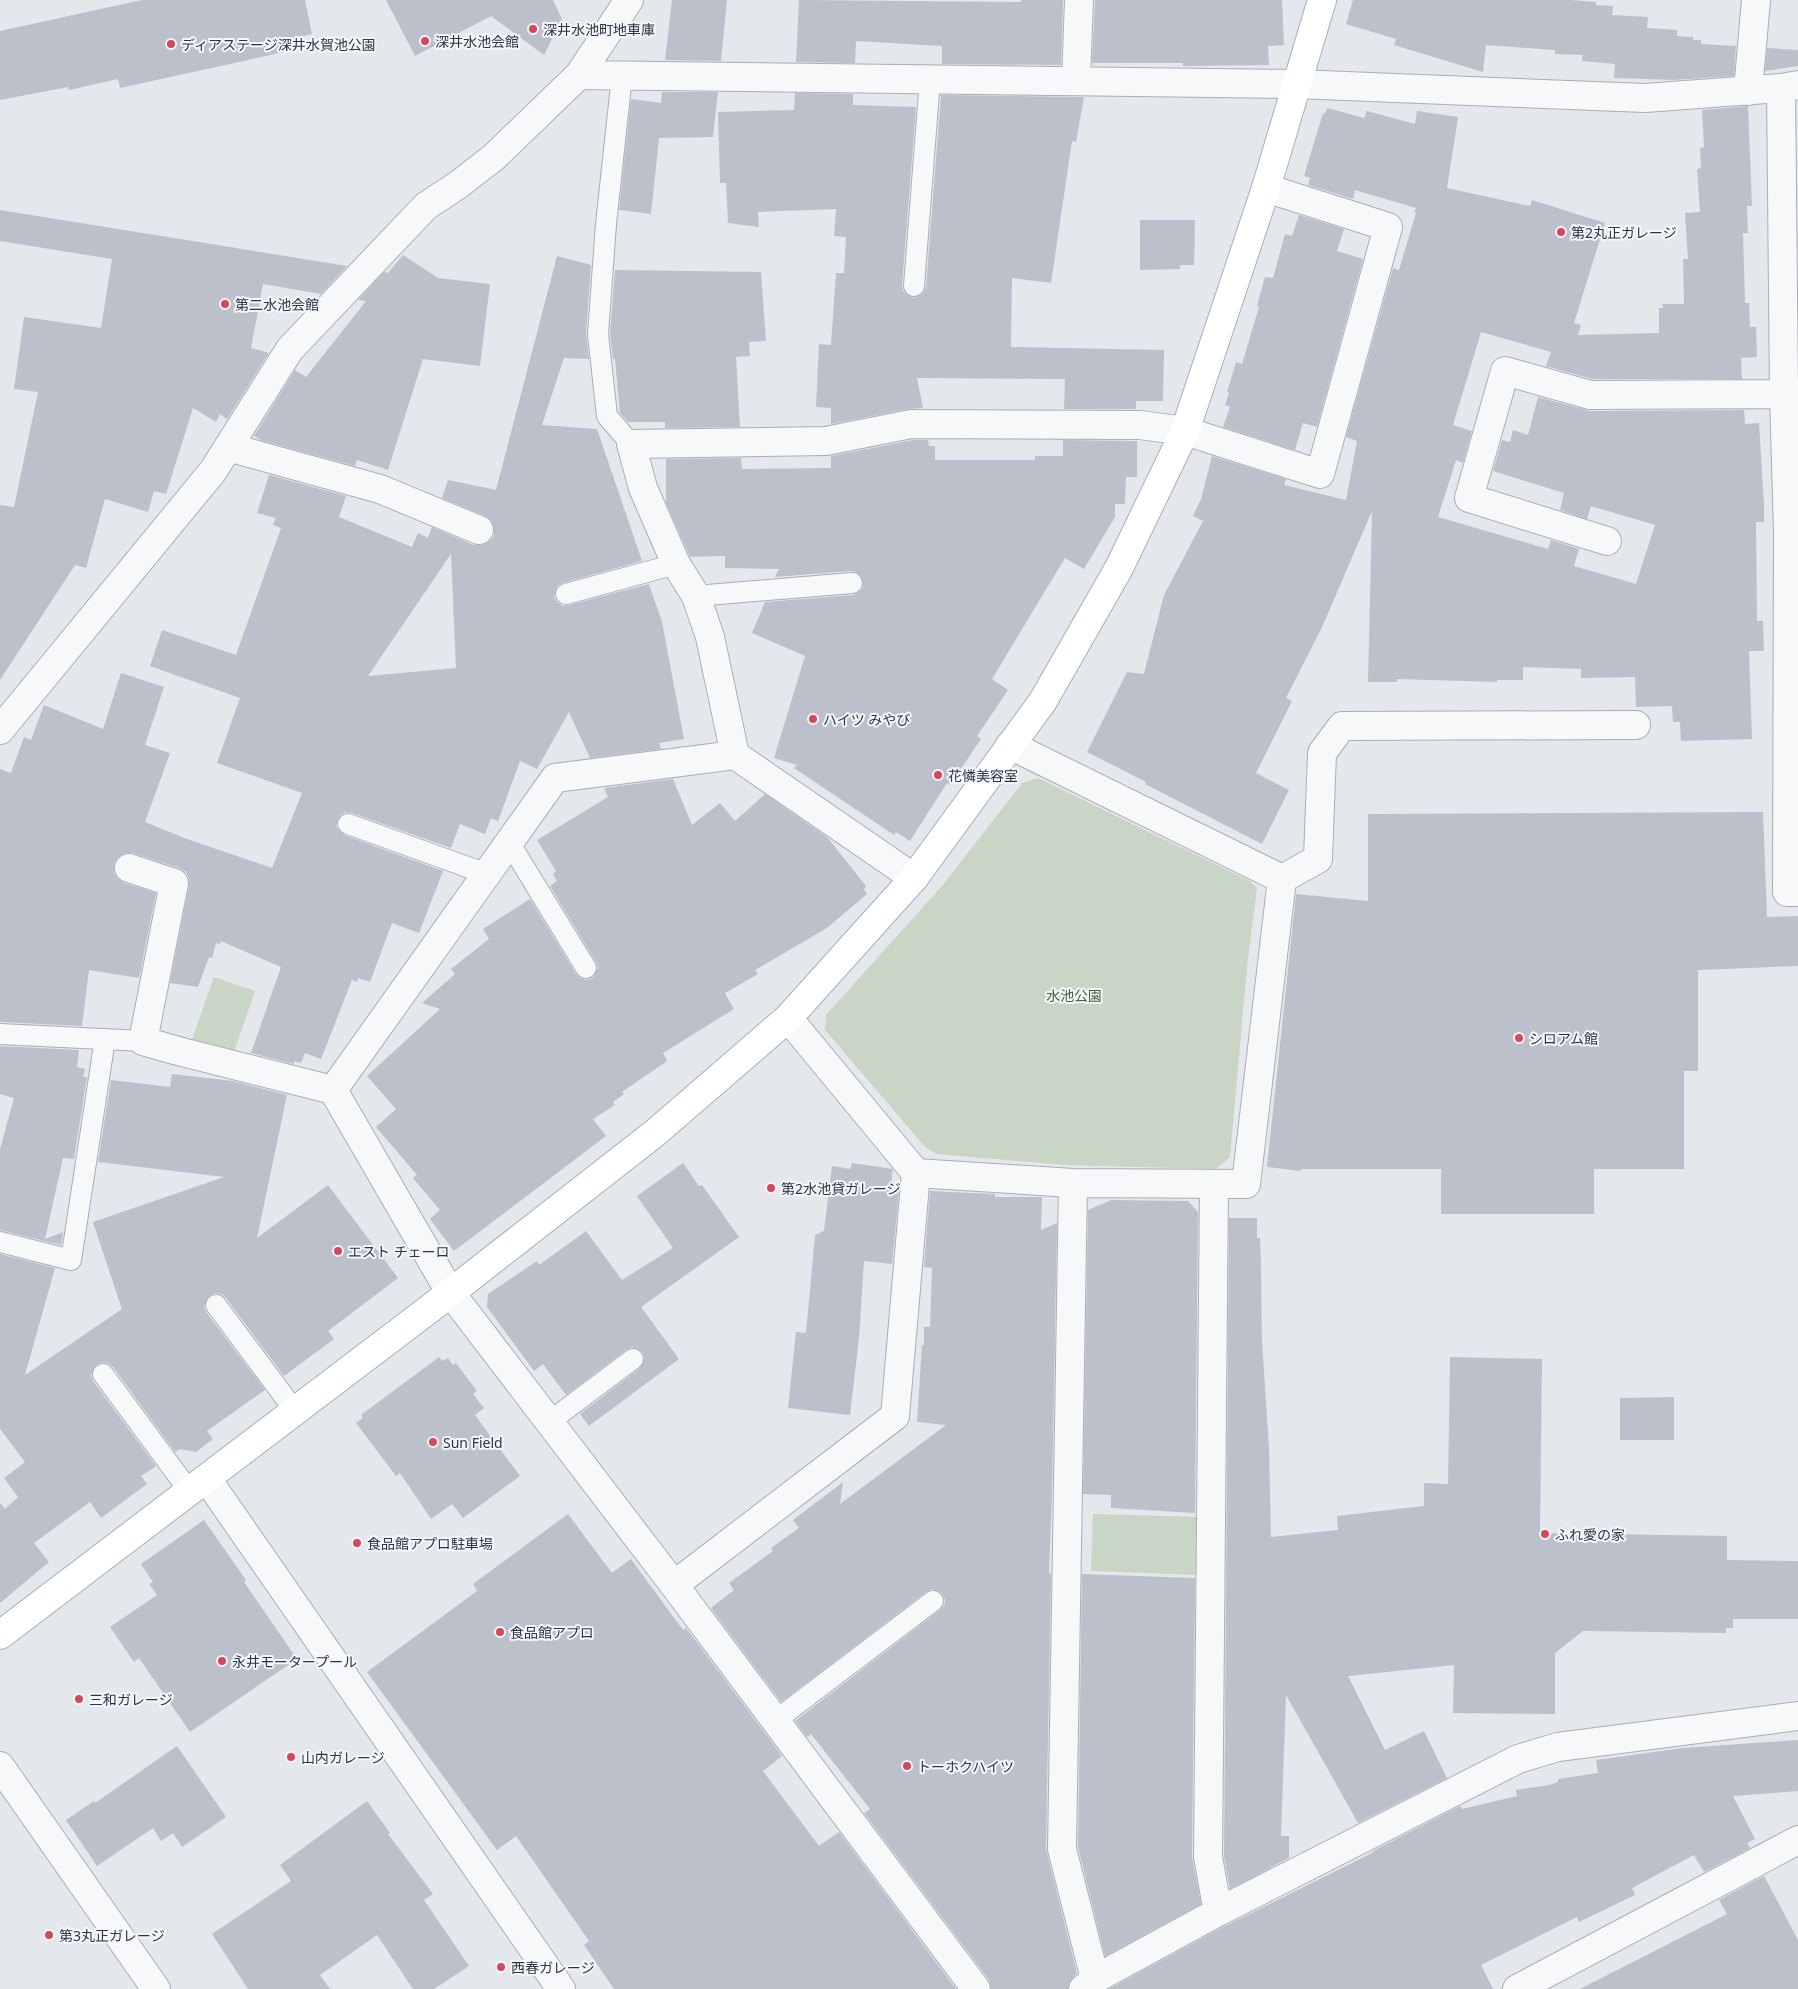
<svg xmlns="http://www.w3.org/2000/svg" width="1798" height="1989" font-family="'Noto Sans','Noto Sans JP',sans-serif">
<style>
.green{fill:#c9d6c5}
.building{fill:#bbc0ca;fill-rule:evenodd}
.lines{fill:none;stroke-linecap:round;stroke-linejoin:round}
.lane-casing{stroke:#a9aeb7;stroke-width:22}
.street-casing{stroke:#a9aeb7;stroke-width:30}
.secondary-casing{stroke:#a9aeb7;stroke-width:30}
.lane{stroke:#f7f8fa;stroke-width:20}
.street{stroke:#f7f8fa;stroke-width:28}
.secondary{stroke:#fff;stroke-width:28}
.poi-dot{fill:#d1495b;stroke:#f4f6f9;stroke-width:2}
.labels{text-anchor:middle;dominant-baseline:central;stroke-width:4;stroke-linejoin:round;paint-order:stroke}
.poi-label{font-size:14px;fill:#2b3445;stroke:#f4f6f9;text-anchor:start}
.park-label{font-size:14px;fill:#3f6138;stroke:#f4f6f9}
</style>
<rect width="100%" height="100%" fill="#e4e7ec"/>
<!-- green -->
<path class="green" d="M1038 778 1250 881 1257 888 1247 967 1230 1157 1216 1169 1064 1165 937 1154 926 1148 825 1030 826 1015 942 886 1022 783Z
M214 977 255 991 234 1052 191 1042Z
M1093 1514 1200 1517 1198 1575 1091 1571Z"/>
<!-- building -->
<path class="building" d="M142 0H305L312 34 291 39 293 50 120 88 118 79 69 90 68 87 0 100V31Z
M386 0H553L562 19 544 55 491 16 415 56Z
M672 0H727L721 61 665 60Z
M799 0 1021 2V0H1063L1061 65 942 64V46L856 41 855 63 796 62Z
M1095 0H1282L1284 45 1268 46 1269 65 1183 66V63H1092Z
M1353 0H1570L1596 2V5L1613 6 1612 15 1648 17 1647 28 1677 30V36L1693 37V40H1701V44L1736 46 1734 76 1673 80 1614 78 1615 64 1582 61 1583 55 1555 54V50L1486 45 1483 72 1394 45 1396 39 1346 24Z
M1767 48 1798 50V66L1765 71Z
M662 92H718L713 137 659 138 651 214 619 210 631 99 661 103Z
M795 93 853 94V105L916 107 902 285 903 291 907 295 914 298 923 293 926 287 941 95 1084 97 1076 142 1072 141 1051 283 1012 278 1011 347 1164 350 1163 401H1136V409H1064L1065 379 917 378 923 408 908 409 831 424V408L816 407 819 344 831 345 836 273H844L846 237 834 236 836 209 758 212 759 227 728 223 726 183H720L718 112 794 110Z
M1748 106 1752 206H1747L1748 233H1743L1745 303H1749L1750 327H1756L1757 357 1741 358 1742 379H1592L1546 366 1551 352 1481 332 1453 425 1472 431 1463 463 1456 460 1438 517 1548 549 1551 540 1579 549 1574 566 1636 584 1655 525 1591 506 1587 519 1560 510 1564 493 1493 471 1502 440 1510 442 1513 430 1528 435 1538 397 1590 411 1744 410 1745 424 1759 423 1764 505V522H1756L1757 621H1763L1764 651H1749L1752 739 1681 741 1680 722H1673L1672 706 1636 707 1635 677 1581 678V669L1523 667V680H1497V682L1397 679V682H1368L1372 511 1323 625 1286 698 1292 701 1256 773 1289 790 1262 844 1145 784 1146 782 1087 752 1127 672 1144 674 1164 595 1203 521 1193 516 1201 499 1212 456 1286 479 1284 485 1346 500 1357 441 1346 437 1393 268 1399 270 1416 213 1414 212 1416 208 1355 190 1353 199 1308 185 1310 178 1304 176 1323 113 1325 114 1327 108 1364 118 1367 111 1415 124 1417 111 1458 117 1447 188 1530 206 1532 200 1605 223 1574 323 1581 325 1578 335 1659 333V308H1663L1662 304H1684L1683 259H1688L1685 213 1700 212 1697 169 1701 168 1700 148 1704 147 1702 110Z
M0 210 347 266 321 294 263 284 251 348 269 353 227 419 220 414 216 422 193 408 166 494 154 491 148 512 105 499 86 568 75 565 0 680V505L14 507 38 392 14 389 24 317 101 328 112 259 0 241Z
M1299 215 1344 229 1337 251 1363 259 1317 427 1303 423 1295 450 1223 427 1230 407 1225 405 1229 393 1227 392 1236 362 1242 364 1259 307 1257 306 1265 277 1273 278 1285 234 1292 236Z
M1140 220H1195L1194 265H1180V269L1140 270Z
M403 255 438 278 490 284 480 366 423 359 388 470 357 460 355 466 261 440 254 436 295 370 306 377 366 301 358 300 384 272 388 273Z
M557 256 591 265 586 333 589 359 564 358 542 425 597 429 642 561 563 583 557 586 554 597 558 603 563 606 569 605 649 584 662 622 684 739 659 743 661 749 590 758 569 712 537 769 520 761 498 821 491 818 485 834 460 824 451 848 352 813 345 812 340 815 336 826 339 831 344 835 443 871 419 933 392 923 370 982 358 978 357 982 352 980 321 1059 305 1053 301 1063 294 1061V1064L251 1053 281 967 221 941 220 944 216 943 212 958 209 957 198 987 170 983 189 886V879L186 872 179 868 133 853H125L118 857 114 864V872L117 878 124 883 156 893 139 978 89 970 82 1026 0 1022V769L11 773 24 737 31 740 44 705 103 729 121 673 164 687 145 745 170 753 145 822 187 839 272 868 302 793 217 763 240 698 150 666 162 630 236 655 281 528 273 525 276 518 257 513 269 475 346 496 339 517 412 547 418 533 428 538 432 527 474 545H482L489 542 494 536V528L491 520 485 516 442 498 448 480 496 490ZM451 554 456 668 368 676 419 601Z
M615 270 761 272 766 341 749 342 750 356 736 357 740 427 665 428V422H628L620 413 615 359H613L610 334Z
M913 440H928L929 446H935V460H1035V456H1063V440L1137 441V477H1126L1125 504H1115V517L1084 569 1065 558 992 679 1008 690 977 736 981 739 950 785 947 783 910 841 896 832 894 835 794 768 797 765 774 758 805 656 752 633 765 602 853 595 859 592 863 588 862 577 857 573 851 571 775 577 779 569 725 568V556L690 557 666 503V459L741 458 742 469 831 468V456Z
M673 779 692 825 720 803 735 821 765 794 827 837 866 886 864 889 867 894 827 928 755 970 758 974 725 993 734 1009 663 1053 667 1061 622 1092 624 1094 613 1102 615 1105 593 1119 606 1136 454 1251 430 1219 440 1210 413 1178 417 1175 376 1127 396 1109 367 1076 440 1009 422 1003 455 974 451 969 489 939 483 929 530 899 576 974 580 978 586 980 593 978 598 968 596 962 550 886 557 881 553 874 556 871 537 840 608 797 604 788Z
M1763 812 1767 917 1798 916V966L1698 970V1071H1684V1169H1594V1214H1441V1169H1301V1171L1267 1167 1296 894 1368 901V814Z
M0 1046 79 1050 77 1067 85 1069 83 1077H87L74 1159 63 1158 45 1239 63 1232 61 1245 0 1230V1149L14 1098 0 1094Z
M172 1074 233 1081 287 1095 257 1238 328 1185 398 1278 328 1331 334 1339 284 1376 226 1298 221 1294 215 1293 209 1296 204 1306 206 1312 265 1390 207 1431 213 1439 196 1452 180 1449 175 1452 113 1367 108 1363 102 1362 96 1365 91 1375 93 1381 156 1466 141 1476 147 1484 101 1518 90 1502 34 1543 49 1562 0 1603V1503L5 1509 18 1497 4 1478 25 1462 0 1429V1254L55 1268 25 1375 122 1309 93 1222 224 1177 98 1162 111 1080 170 1087Z
M683 1163 699 1186 702 1185 739 1237 641 1307 679 1359 589 1426 580 1414 640 1368 645 1358 642 1352 632 1347 626 1350 566 1395 543 1364 534 1371 487 1307 488 1294 537 1261 539 1265 586 1231 622 1280 673 1248 637 1196Z
M852 1163 893 1169 890 1191H899L892 1264 864 1261 859 1338 850 1415 788 1408 796 1332 806 1333 815 1235 824 1231 832 1166 850 1169Z
M930 1191 995 1194V1197H1042L1041 1230 1057 1223 1052 1492 1049 1573H1051L1046 1849 1077 1973 1069 1983 1068 1989H991L989 1980 864 1813 870 1809 811 1734 807 1737 795 1721 940 1610 944 1606 945 1600 942 1593 932 1589 926 1592 781 1702 711 1608 734 1590 729 1583 773 1551 771 1548 799 1528 793 1520 843 1482 840 1504 946 1425 917 1422 922 1345H924V1327H930L932 1268 924 1267Z
M1111 1200 1188 1201 1198 1212 1195 1513 1111 1508V1495L1083 1494 1088 1210Z
M1229 1218H1257V1238H1260L1261 1265 1262 1341 1269 1448 1271 1537 1338 1530 1337 1516 1424 1506V1483L1448 1484 1450 1357 1542 1359 1540 1533 1727 1536V1560L1798 1561V1619H1733V1628H1726V1633L1583 1631 1555 1653V1714L1453 1713 1454 1665 1348 1676 1385 1750 1424 1731 1447 1778 1358 1823 1286 1695 1281 1836H1289V1858L1230 1889 1224 1856Z
M439 1357 442 1361 448 1358 453 1365 456 1363 477 1391 473 1394 484 1408 475 1415 520 1476 463 1518 452 1504 431 1519 400 1473 396 1476 356 1423 363 1418 361 1415Z
M1674 1397V1440H1620V1398Z
M568 1514 612 1573 631 1559 683 1630 686 1628 782 1756 763 1771 819 1846 839 1832 956 1989H614L584 1945 589 1941 516 1836 497 1850 367 1672 477 1591 473 1584Z
M204 1520 246 1580 244 1582 297 1659 190 1732 139 1658 134 1662 110 1627 157 1595 149 1584 153 1582 141 1564Z
M1082 1574 1195 1578 1192 1857 1201 1904 1105 1956 1078 1847Z
M1798 1740V1791L1733 1796 1755 1839 1747 1843 1750 1848 1704 1872 1694 1855 1632 1888 1635 1895 1579 1922 1577 1917 1481 1965 1493 1989H1109L1225 1926 1374 1852 1373 1851 1460 1806 1462 1809 1517 1796 1516 1790 1549 1785 1558 1782V1779L1598 1773 1596 1760 1683 1748Z
M177 1746 226 1817 182 1847 173 1833 161 1841 153 1828 97 1866 66 1820 94 1801 95 1803Z
M367 1801 390 1833 388 1834 433 1894 424 1900 469 1966 434 1989H413L377 1935 320 1975 330 1989H248L212 1934 291 1881 280 1865Z
M1764 1876 1798 1940V1989H1580L1727 1914 1719 1900Z"/>
<g class="lines">
<!-- lane casing -->
<g class="lane-casing">
<path id="lane" d="M622 76 606 224 598 334 607 416 631 444
M914 286 930 79
M566 594 676 564
M696 596 852 583
M348 824 487 874
M509 842 586 968
M0 1034 143 1041
M0 1242 71 1260 105 1039
M216 1305 295 1411
M103 1374 190 1492
M549 1422 633 1359
M776 1720 933 1601"/>
</g>
<!-- street casing -->
<g class="street-casing">
<path id="street" d="M579 75 1296 84 1645 98 1781 88 1798 85
M1076 80 1079 0
M1781 88 1784 394 1788 533 1787 892H1798
M1748 91 1756 0
M228 447 380 489 479 530
M1607 541 1469 498 1505 371 1590 395 1798 394
M0 730 213 471 290 349 426 206 458 185 494 157 579 75 629 0
M735 755 555 778 333 1090 450 1292 674 1585 976 1989
M129 868 174 883 143 1041 178 1051 333 1090
M914 878 735 755 710 637 696 596 676 564 643 488 631 444 826 441 911 424 1140 425 1185 431 1320 474 1388 227 1266 188
M1282 879 1318 859 1322 753 1342 726 1636 725
M788 1018 916 1173 1073 1183 1246 1184 1282 879 1010 745
M1073 1183 1062 1849 1095 1979
M1214 1184 1208 1857 1218 1912
M207 1479 561 1989
M674 1585 895 1416 916 1173
M0 1766 156 1989
M1083 1989 1095 1979 1218 1912 1518 1759 1558 1747 1798 1716
M1517 1989 1798 1840"/>
</g>
<!-- secondary casing -->
<g class="secondary-casing">
<path id="secondary" d="M0 1635 432 1307 655 1133 788 1018 914 878 1043 701 1119 568 1185 431 1266 188 1322 0"/>
</g>
<!-- lane -->
<use href="#lane" class="lane"/>
<!-- street -->
<use href="#street" class="street"/>
<!-- secondary -->
<use href="#secondary" class="secondary"/>
</g>
<!-- markers -->
<g class="poi-dot">
<circle cx="533" cy="29" r="5"/>
<circle cx="425" cy="41" r="5"/>
<circle cx="171" cy="44" r="5"/>
<circle cx="1561" cy="232" r="5"/>
<circle cx="225" cy="304" r="5"/>
<circle cx="813" cy="719" r="5"/>
<circle cx="938" cy="775" r="5"/>
<circle cx="1519" cy="1038" r="5"/>
<circle cx="771" cy="1188" r="5"/>
<circle cx="338" cy="1251" r="5"/>
<circle cx="433" cy="1442" r="5"/>
<circle cx="1545" cy="1534" r="5"/>
<circle cx="357" cy="1543" r="5"/>
<circle cx="500" cy="1632" r="5"/>
<circle cx="222" cy="1661" r="5"/>
<circle cx="79" cy="1699" r="5"/>
<circle cx="291" cy="1757" r="5"/>
<circle cx="907" cy="1766" r="5"/>
<circle cx="49" cy="1935" r="5"/>
<circle cx="501" cy="1967" r="5"/>
</g>
<g class="labels">
<!-- poi labels -->
<g class="poi-label">
<text x="543" y="29">深井水池町地車庫</text>
<text x="435" y="41">深井水池会館</text>
<text x="181" y="44">ディアステージ深井水賀池公園</text>
<text x="1571" y="232">第2丸正ガレージ</text>
<text x="235" y="304">第二水池会館</text>
<text x="823" y="719">ハイツ みやび</text>
<text x="948" y="775">花憐美容室</text>
<text x="1529" y="1038">シロアム館</text>
<text x="781" y="1188">第2水池貸ガレージ</text>
<text x="348" y="1251">エスト チェーロ</text>
<text x="443" y="1442">Sun Field</text>
<text x="1555" y="1534">ふれ愛の家</text>
<text x="367" y="1543">食品館アプロ駐車場</text>
<text x="510" y="1632">食品館アプロ</text>
<text x="232" y="1661">永井モータープール</text>
<text x="89" y="1699">三和ガレージ</text>
<text x="301" y="1757">山内ガレージ</text>
<text x="917" y="1766">トーホクハイツ</text>
<text x="59" y="1935">第3丸正ガレージ</text>
<text x="511" y="1967">西春ガレージ</text>
</g>
<!-- park labels -->
<g class="park-label">
<text x="1074" y="995">水池公園</text>
</g>
</g>
</svg>
